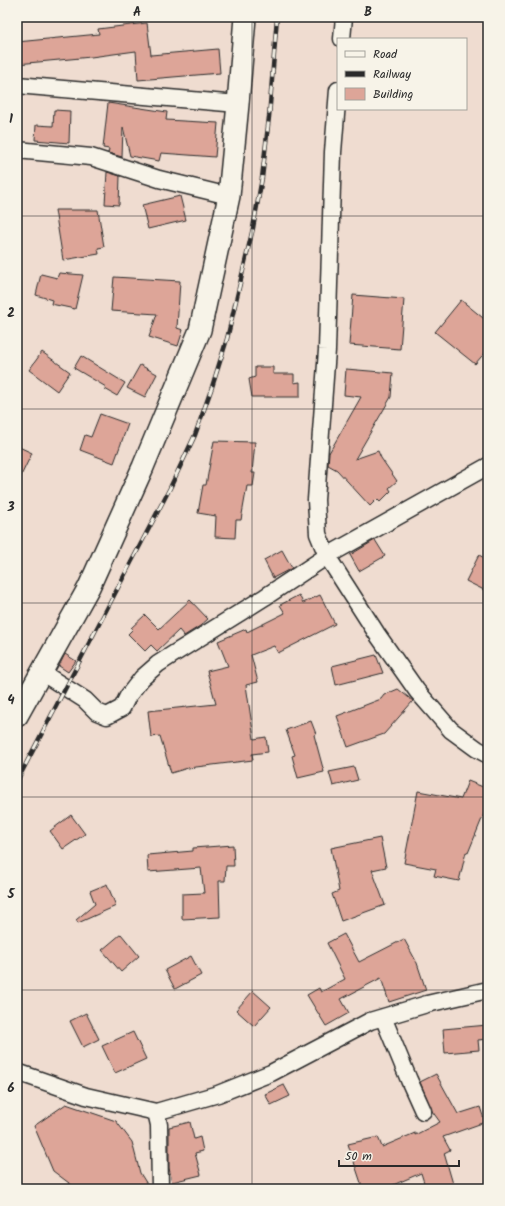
<svg xmlns="http://www.w3.org/2000/svg" width="505" height="1206" font-family="Kalam,sans-serif">
<style>
.building{fill:#dda598;stroke:#2b2b2b}
.lines{fill:none;stroke-linecap:round;stroke-linejoin:round}
.minor-casing{stroke:#2b2b2b;stroke-width:19}
.tertiary-casing{stroke:#2b2b2b;stroke-width:24}
.minor{stroke:#f7f3e8;stroke-width:16}
.tertiary{stroke:#f7f3e8;stroke-width:21}
.rail-casing{stroke:#2b2b2b;stroke-width:4.5}
.rail{stroke:#f7f3e8;stroke-width:3;stroke-dasharray:9;stroke-linecap:butt}
.grid{fill:none;stroke:#2b2b2b;stroke-width:1;stroke-opacity:0.55}
.neatline{fill:none;stroke:#2b2b2b;stroke-width:1.5}
.grid-label{font-size:13px;text-anchor:middle;font-weight:bold;fill:#2b2b2b}
</style>
<rect width="100%" height="100%" fill="#efdcd0"/>
<filter id="ink" filterUnits="userSpaceOnUse"><feTurbulence type="fractalNoise" baseFrequency=".025" numOctaves="2"/><feDisplacementMap in="SourceGraphic" scale="8" xChannelSelector="R" yChannelSelector="G"/><feConvolveMatrix kernelMatrix="1 2 1 2 8 2 1 2 1" color-interpolation-filters="sRGB"/></filter>
<g filter="url(#ink)">
<!-- building -->
<path class="building" d="M147 23 151 55 218 49 220 73 138 80 136 51 91 57 17 64V42L99 34 98 29Z
M108 103 167 112 166 120 218 123 215 157 161 153 159 161 130 156 123 127 122 157 108 153 109 149 103 148Z
M54 110 70 111 69 143 35 140 36 125 53 126Z
M107 172 120 176 119 205 105 204Z
M180 196 186 220 148 229 142 205Z
M55 210H98L104 247 98 248 99 254 63 260Z
M59 273 83 275 75 309 51 304 52 300 36 295 41 274 57 278Z
M114 277 180 281 177 328 183 330 178 346 149 337 157 314 111 311Z
M353 295 404 299 400 349 349 345Z
M461 300 488 322V349L475 364 435 332Z
M42 352 70 372 57 391 29 370Z
M81 356 125 383 117 396 105 389 106 387 74 368Z
M140 365 157 374 145 397 127 388Z
M255 367H273V374H294V383L300 382V397H252L249 379 255 377Z
M346 369 393 373 391 397 355 459 378 451 381 458 397 481 389 488 391 491 380 502 377 499 370 506 337 470 328 465 329 453 361 397 344 395Z
M100 414 128 424 114 463 80 450 85 435 91 437Z
M214 441 255 442 252 473H255L253 486H247L241 520H236L235 538 215 537 216 516 198 513 203 485H206Z
M17 446 32 453 17 484Z
M375 540 385 556 359 571 350 555Z
M282 550 292 568 273 578 264 560Z
M479 555 488 560V592L466 581Z
M299 595 303 603 320 595 335 624 278 653 274 646 251 655 258 682 246 685 254 739 266 737 268 752 252 754 253 760 188 768 171 773 160 736 151 737 148 711 216 704 207 671 228 666 218 641 246 629 247 632 285 613 280 605Z
M190 600 208 619 200 626 184 636 179 630 157 651 151 645 145 651 128 634 133 629 131 628 145 615 159 629Z
M65 654 76 661 68 672 59 666Z
M376 655 383 673 336 685 332 666Z
M398 689 413 701 384 734 348 747 337 716 381 699 384 695Z
M311 721 316 734 314 735 324 772 298 778 292 756 295 755 286 730Z
M354 767 358 780 333 786 329 772Z
M468 781 488 789V804L468 853 466 852 459 881 434 876 436 869 404 863 418 791 461 799Z
M71 815 85 834 63 849 50 831Z
M380 838 386 867 372 870 385 905 341 921 332 894 339 891 331 848Z
M233 845 234 866H226L225 881H219L220 917 182 919V894L204 893 201 868 148 872 147 855 193 851V848Z
M107 884 116 906 78 923 76 920 95 904 90 891Z
M121 934 139 956 121 972 102 950Z
M344 934 359 962 404 939 417 963 426 990 389 1002 381 978 341 999 349 1013 326 1026 307 995 319 988 321 992 345 979 327 943Z
M191 956 201 975 175 989 165 970Z
M253 991 271 1007 254 1026 236 1010Z
M86 1013 99 1039 83 1047 70 1021Z
M488 1025V1039L478 1040 479 1050 445 1053 443 1029Z
M133 1032 146 1059 115 1073 102 1046Z
M436 1074 458 1114 480 1107 485 1122 443 1137 450 1150 444 1153 453 1184 436 1189H426L421 1173 393 1185 395 1189H363L348 1144 378 1137 382 1147 415 1133V1135L440 1122 432 1111 420 1082Z
M284 1085 290 1096 271 1105 265 1094Z
M66 1104 116 1121 132 1142 140 1173 150 1189H77L53 1171 34 1126Z
M190 1122 194 1139 200 1137 203 1151 195 1153 201 1175 172 1182 169 1168V1127Z"/>
<g class="lines">
<!-- minor casing -->
<g class="minor-casing">
<path id="minor" d="M342 39 344 17
M17 85 238 104
M338 90 333 152 327 350 316 500 318 534 327 556 377 634 417 691 451 730 477 749 488 755
M17 150 91 157 159 179 229 196
M41 672 85 700 97 712 107 716 122 708 128 696 142 678 158 664 175 653 265 597 327 556 488 466
M383 1017 409 1080 423 1111
M17 1072 86 1096 156 1112
M160 1189 159 1125 156 1112 218 1094 271 1073 370 1021 427 1004 488 990"/>
</g>
<!-- tertiary casing -->
<g class="tertiary-casing">
<path id="tertiary" d="M17 716 89 587 143 467 200 330 229 196 238 104 245 17"/>
</g>
<!-- minor -->
<use href="#minor" class="minor"/>
<!-- tertiary -->
<use href="#tertiary" class="tertiary"/>
<!-- rail casing -->
<g class="rail-casing">
<path id="rail" d="M17 781 170 488 195 435 212 387 227 339 253 228 262 178 269 117 277 17"/>
</g>
<!-- rail -->
<use href="#rail" class="rail"/>
</g>
</g>
<!-- grid -->
<path class="grid" d="M252 17V1189M17 216H488M17 409H488M17 603H488M17 797H488M17 990H488"/>
<!-- margin -->
<rect width="505" height="1206" fill="none" stroke="#f7f3e8" stroke-width="44"/>
<!-- legend -->
<rect x="337" y="38" width="130" height="72" fill="#f7f3e8" stroke="#a5a39c"/>
<rect x="345" y="51" width="20" height="6" fill="#f7f3e8" stroke="#a5a39c"/>
<text x="373" y="58" font-size="12" fill="#2b2b2b">Road</text>
<rect x="345" y="71" width="20" height="6" fill="#2b2b2b" stroke="#a5a39c"/>
<text x="373" y="78" font-size="12" fill="#2b2b2b">Railway</text>
<rect x="345" y="88" width="20" height="12" fill="#dda598" stroke="#a5a39c"/>
<text x="373" y="98" font-size="12" fill="#2b2b2b">Building</text>
<!-- scale -->
<path d="M339 1160v6h120v-6" fill="none" stroke="#2b2b2b" stroke-width="2"/>
<text x="345" y="1160" font-size="12" fill="#2b2b2b" stroke="#f7f3e8" stroke-width="3" paint-order="stroke">50 m</text>
<rect x="22" y="22" width="461" height="1162" class="neatline"/>
<g class="grid-label">
<text x="137" y="16">A</text>
<text x="368" y="16">B</text>
<text x="11" y="123">1</text>
<text x="11" y="317">2</text>
<text x="11" y="511">3</text>
<text x="11" y="704">4</text>
<text x="11" y="898">5</text>
<text x="11" y="1092">6</text>
</g>
</svg>
